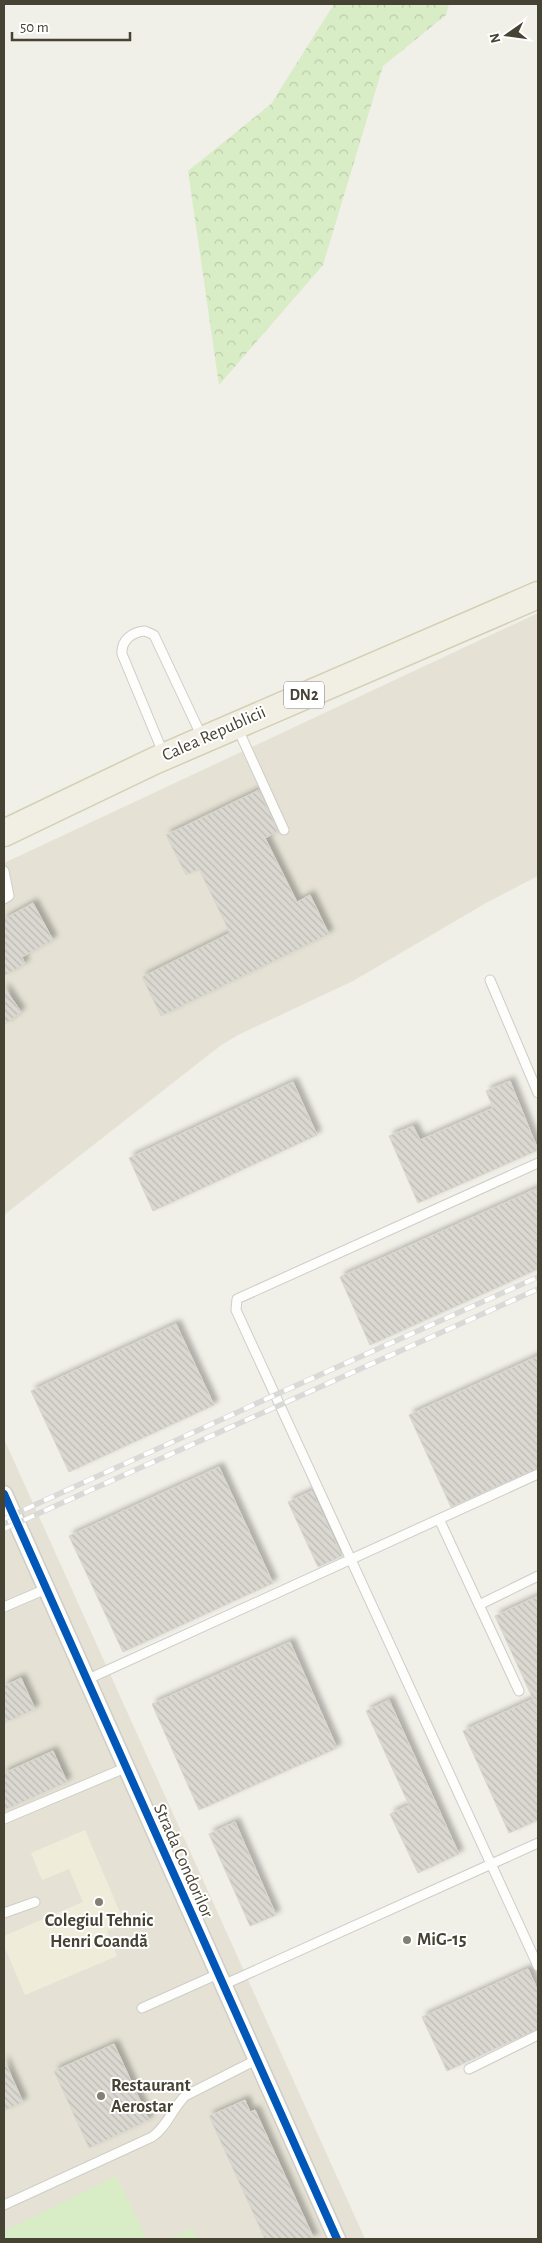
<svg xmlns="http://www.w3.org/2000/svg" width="542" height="2243" font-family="'Alegreya Sans',sans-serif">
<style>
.residential{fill:#e5e2d5}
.education{fill:#efecda}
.forest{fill:url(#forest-crowns)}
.pitch{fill:#d8edc6}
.building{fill:url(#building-back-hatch);stroke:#d8d6ce;filter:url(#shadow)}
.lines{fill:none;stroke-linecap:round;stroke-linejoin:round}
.service-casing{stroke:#cecdc6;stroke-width:11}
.minor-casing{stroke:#cecdc6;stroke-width:19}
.primary-casing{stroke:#d4cfb4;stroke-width:29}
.service{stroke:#fdfdfc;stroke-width:9}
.minor{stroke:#fdfdfc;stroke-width:16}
.primary{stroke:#f1efe3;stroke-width:26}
.rail-casing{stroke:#d9d9d8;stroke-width:5.5}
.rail{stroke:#fff;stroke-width:4;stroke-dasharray:11;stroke-linecap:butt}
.cycleway-casing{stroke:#fff;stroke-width:11}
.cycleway{stroke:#0057b8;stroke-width:8}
.poi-dot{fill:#827f73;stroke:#fff;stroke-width:2}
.labels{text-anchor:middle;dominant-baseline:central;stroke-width:4;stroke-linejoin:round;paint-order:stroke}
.shield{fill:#fff;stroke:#7e7b71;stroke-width:1}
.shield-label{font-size:16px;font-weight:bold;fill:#464234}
.street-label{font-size:18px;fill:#464234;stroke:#fff}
.poi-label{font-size:18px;font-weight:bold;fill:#464234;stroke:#fff;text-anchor:start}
</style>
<defs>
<pattern id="forest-crowns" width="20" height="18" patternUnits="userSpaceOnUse" patternTransform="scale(1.25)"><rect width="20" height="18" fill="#d8edc6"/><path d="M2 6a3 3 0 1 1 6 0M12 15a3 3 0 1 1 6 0" fill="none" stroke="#bbccab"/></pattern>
<pattern id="building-back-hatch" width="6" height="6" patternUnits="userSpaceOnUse" patternTransform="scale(1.25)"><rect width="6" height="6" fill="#dad8d1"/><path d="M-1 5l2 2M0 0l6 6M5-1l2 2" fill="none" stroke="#bcbbb4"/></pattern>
<filter id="shadow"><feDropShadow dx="4.5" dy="-4.5" stdDeviation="2.5" flood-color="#0004"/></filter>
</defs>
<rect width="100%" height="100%" fill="#f0efe8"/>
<!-- residential -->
<path class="residential" d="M538 613V876L486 903 353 981 238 1035 220 1046 4 1215V863Z
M4 1439 365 2239H4Z"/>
<!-- education -->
<path class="education" d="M85 1830 125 1924 107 1931 117 1956 25 1995 4 1946V1936L83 1902 69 1869 42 1880 31 1853Z"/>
<!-- forest -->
<path class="forest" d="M334 4H449L446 15 383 66 323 265 219 385 188 171 271 104Z"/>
<!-- pitch -->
<path class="pitch" d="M116 2176 147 2239H4V2231Z
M192 2228 197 2239H168Z"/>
<!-- building -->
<path class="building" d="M259 790 278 831 265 838 297 902 310 895 329 934 161 1016 142 977 230 933 199 869 186 875 166 835Z
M33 903 53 940 22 957 25 964 4 976V919Z
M4 987 21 1012 4 1025Z
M510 1081 538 1150 418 1203 389 1136 413 1126 420 1140 493 1108 486 1091Z
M293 1082 317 1135 153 1211 129 1158Z
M538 1188V1269L370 1345 340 1277Z
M176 1324 214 1405 69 1472 31 1391Z
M538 1356V1468L451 1507 409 1415Z
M219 1467 273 1583 123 1652 69 1536Z
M312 1491 342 1556 318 1567 288 1502Z
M538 1596V1820L509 1833 463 1731 533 1699 495 1616Z
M290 1642 337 1748 199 1810 152 1704Z
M21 1678 35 1709 4 1723V1686Z
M389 1700 459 1854 418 1873 390 1814 409 1805 366 1711Z
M53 1751 67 1782 4 1810V1773Z
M235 1822 276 1915 250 1926 209 1834Z
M528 1969 538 1991V2029L447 2071 422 2017Z
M114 2044 149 2120 89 2148 54 2071Z
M4 2060 23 2102 4 2111Z
M245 2100 250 2112 255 2110 314 2239H265L209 2116Z"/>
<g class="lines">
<!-- service casing -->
<g class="service-casing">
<path id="service" d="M237 727 284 830
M164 755 122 654C121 640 132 632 145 631L154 635 202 737
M4 871 9 896 4 899
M490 980 538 1093
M538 1163 237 1299 236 1310 538 1966
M439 1519 519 1691
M479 1605 538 1576
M4 1607 46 1589
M86 1680 538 1474
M4 1819 125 1768
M4 1913 35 1902
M223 1985 538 1843
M142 2008 218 1974
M469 2069 538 2035
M4 2205 152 2137C167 2127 172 2109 185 2096L256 2060"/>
</g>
<!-- minor casing -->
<g class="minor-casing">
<path id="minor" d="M4 1494 337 2239"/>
</g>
<!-- primary casing -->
<g class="primary-casing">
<path id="primary" d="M4 833 154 761 538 595"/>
</g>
<!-- service -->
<use href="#service" class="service"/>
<!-- minor -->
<use href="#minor" class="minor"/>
<!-- primary -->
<use href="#primary" class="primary"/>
<!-- rail casing -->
<g class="rail-casing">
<path id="rail" d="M4 1519 275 1395 538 1277
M4 1529 538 1289"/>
</g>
<!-- rail -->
<use href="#rail" class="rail"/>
<!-- cycleway casing -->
<g class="cycleway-casing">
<path id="cycleway" d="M4 1494 337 2239"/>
</g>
<!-- cycleway -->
<use href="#cycleway" class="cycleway"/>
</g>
<!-- markers -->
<g class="poi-dot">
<circle cx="99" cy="1902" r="5"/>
<circle cx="407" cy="1940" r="5"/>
<circle cx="101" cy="2096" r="5"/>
</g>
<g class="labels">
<!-- shield labels -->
<rect class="shield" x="284" y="681.5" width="40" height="27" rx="4"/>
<g class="shield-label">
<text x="304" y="695">DN2</text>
</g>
<!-- street labels -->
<g class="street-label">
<text transform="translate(214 734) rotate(-24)">Calea Republicii</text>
<text transform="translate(183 1861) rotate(66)">Strada Condorilor</text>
</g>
<!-- poi labels -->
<g class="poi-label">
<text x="99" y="1921" text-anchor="middle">Colegiul Tehnic<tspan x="99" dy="21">Henri Coandă</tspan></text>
<text x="417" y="1940">MiG-15</text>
<text x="111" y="2086">Restaurant<tspan x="111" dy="21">Aerostar</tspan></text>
</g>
</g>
<!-- border -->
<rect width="542" height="2243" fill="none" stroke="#464234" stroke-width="10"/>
<!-- north arrow -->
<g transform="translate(507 35) rotate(256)" stroke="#ffffff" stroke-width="4" paint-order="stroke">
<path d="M0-4L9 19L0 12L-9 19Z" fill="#464234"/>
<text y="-8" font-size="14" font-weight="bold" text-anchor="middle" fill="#464234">N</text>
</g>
<!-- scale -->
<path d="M12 32v8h118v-8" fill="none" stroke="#464234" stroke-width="2.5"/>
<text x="20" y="32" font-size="15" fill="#464234" stroke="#ffffff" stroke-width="4" paint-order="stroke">50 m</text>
</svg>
